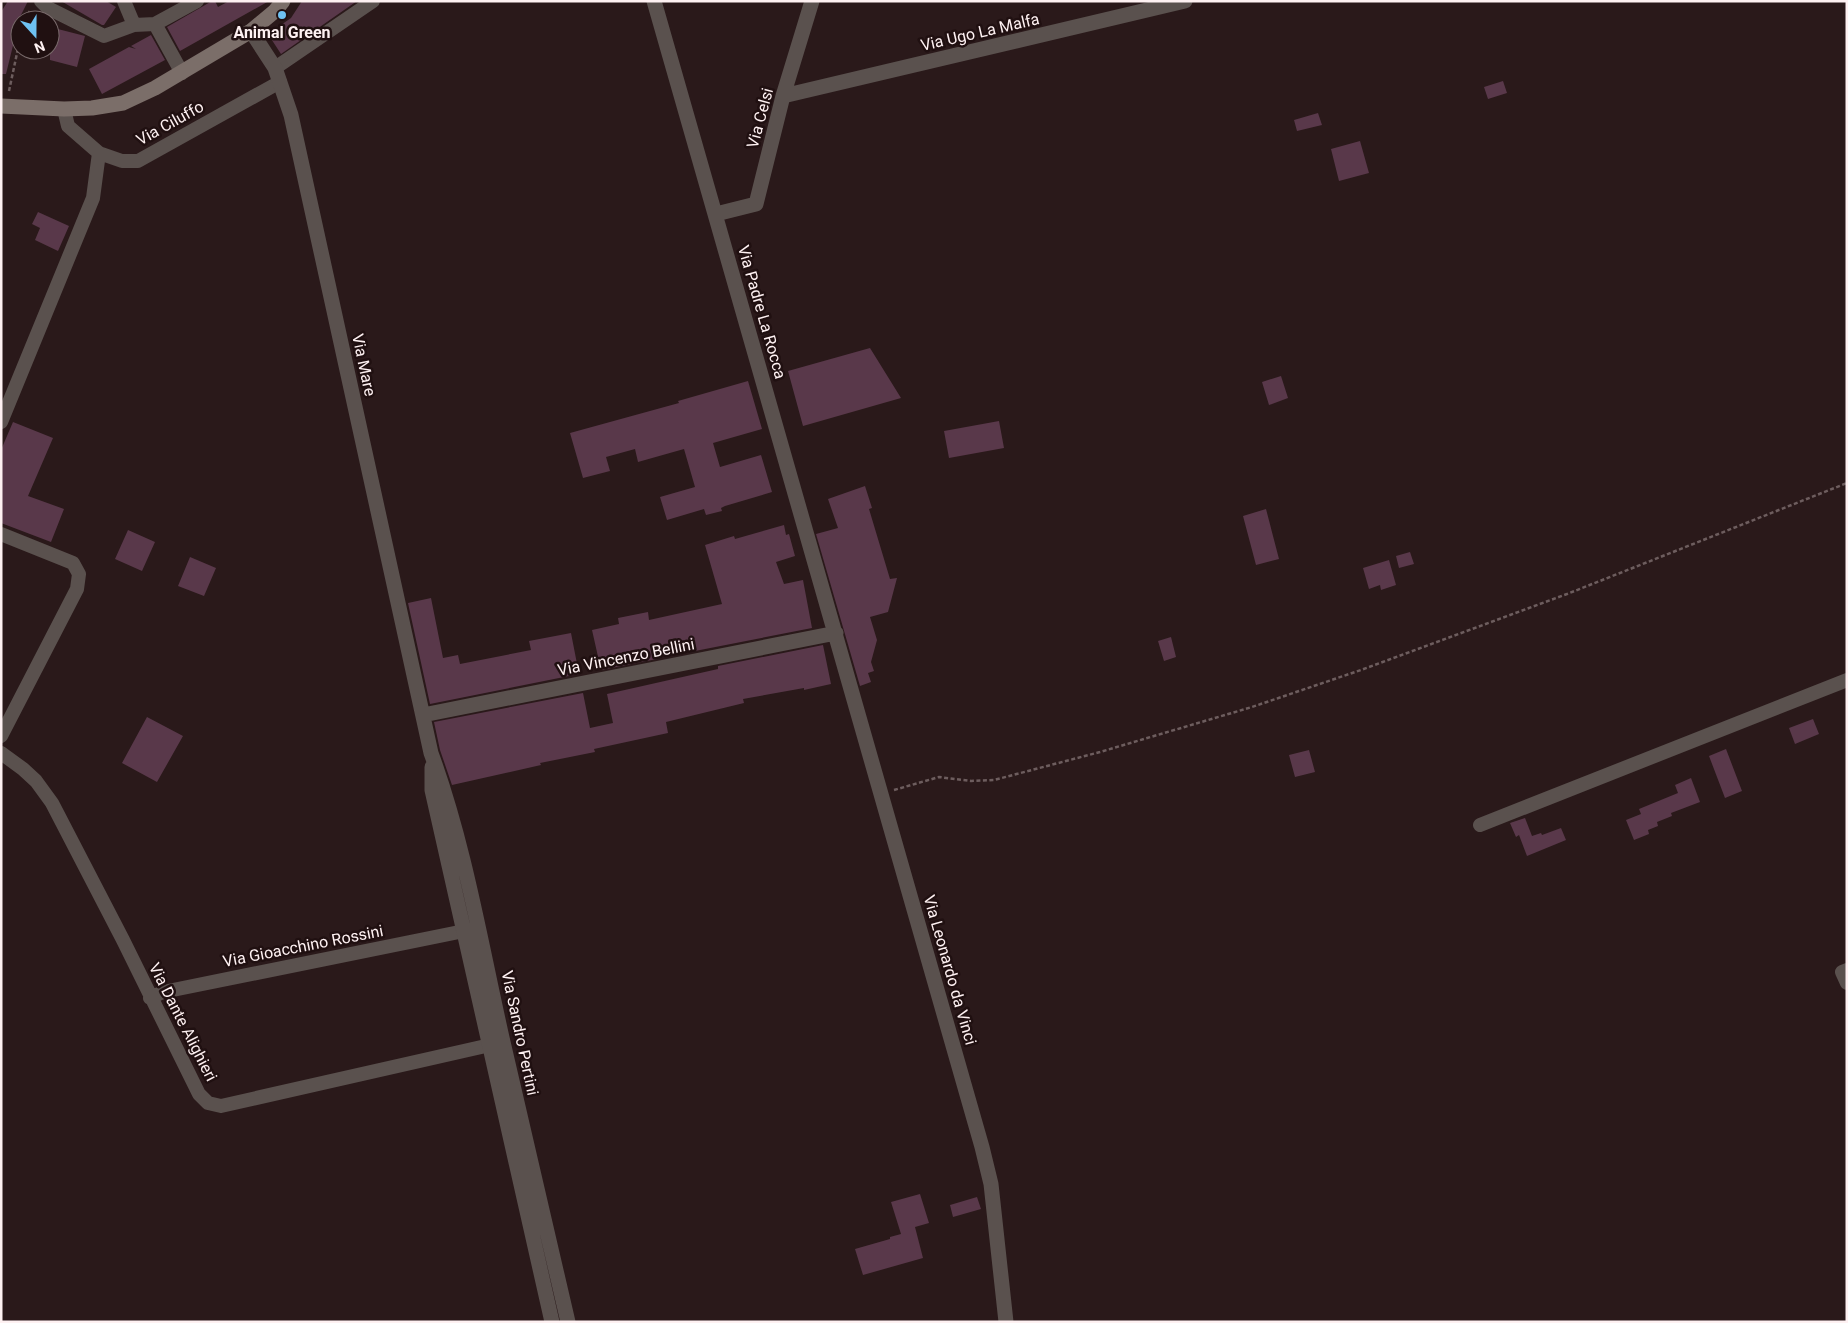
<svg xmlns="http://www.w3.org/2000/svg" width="1848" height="1323" font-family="Roboto,sans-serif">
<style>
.building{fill:#59384a}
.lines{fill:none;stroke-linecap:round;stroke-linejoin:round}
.path{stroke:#6d5d5e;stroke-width:2.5;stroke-dasharray:4 2.5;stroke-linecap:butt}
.minor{stroke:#5a514e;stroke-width:14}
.tertiary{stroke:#5a514e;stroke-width:15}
.secondary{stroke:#7b6e69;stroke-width:15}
.poi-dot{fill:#6ec2f3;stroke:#201011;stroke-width:2}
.labels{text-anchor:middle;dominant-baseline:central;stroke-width:5;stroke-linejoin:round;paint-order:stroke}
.poi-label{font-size:16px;font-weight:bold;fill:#fef1f2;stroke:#201011}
.street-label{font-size:16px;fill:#fef1f2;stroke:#201011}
</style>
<rect width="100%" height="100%" fill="#2a191a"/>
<!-- building -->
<path class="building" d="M8 1H28L20 17 6 74H1V12Z
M61 1H106L116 7 104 25H102Z
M212 1H215L218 7 229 1H269L180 51 167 27Z
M302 1H357L281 54 268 34 291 18Z
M50 27 85 36 77 67 50 60Z
M151 35 165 60 102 94 89 69 129 47 136 49 131 46Z
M1503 81 1507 93 1488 99 1484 87Z
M1318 113 1322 125 1297 131 1294 120Z
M1360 141 1369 173 1339 181 1331 149Z
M38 212 69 226 58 251 35 240 40 228 32 224Z
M870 348 901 398 803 426 788 371Z
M1281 376 1288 398 1269 405 1262 382Z
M748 381 762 429 713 443 720 467 761 455 772 492 725 506 721 508 722 511 706 515 704 509 667 520 660 497 695 487 684 449 638 462 635 449 606 457 610 471 583 478 570 433 679 403 678 401Z
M999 421 1004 448 949 458 944 431Z
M13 422 53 438 28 496 64 509 51 542 1 523V450Z
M865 486 872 508 869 509 890 579 897 578 888 612 870 617 877 640 871 662 874 671 868 673 871 682 860 686 816 534 838 528 828 499Z
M1266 509 1279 559 1256 565 1243 516Z
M784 525 786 535 789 534 795 556 776 562 784 584 803 580 812 628 695 651 693 640 655 648 657 659 601 670 592 630 619 624 618 618 648 612 649 620 722 604 705 545 734 536 735 539Z
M128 530 155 542 142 571 115 559Z
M1410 552 1414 564 1399 568 1396 556Z
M190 557 216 568 204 596 178 586Z
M1389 560 1396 585 1381 590 1380 585 1369 589 1363 568Z
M431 598 443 658 458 655 460 664 531 650 529 641 571 633 579 674 430 704 408 603Z
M1171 637 1176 657 1164 661 1158 641Z
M823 645 831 684 804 690V688L743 699 744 703 666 722 668 733 594 749 595 752 540 763 541 765 452 785 440 750 434 722 583 693 590 728 613 723 607 694 718 669V666Z
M147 717 183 736 157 782 122 763Z
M1813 719 1819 734 1795 744 1789 728Z
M1726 749 1742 791 1725 798 1709 756Z
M1309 750 1315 772 1295 777 1289 755Z
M1691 778 1700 802 1671 813 1672 816 1657 822 1658 826 1648 830 1649 834 1634 840 1626 820 1641 814 1639 809 1678 793 1675 785Z
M1525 818 1532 836 1541 833 1542 835 1561 828 1566 840 1527 856 1519 835 1516 837 1510 823Z
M920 1194 929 1223 915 1227 923 1258 863 1275 855 1249 890 1239V1237L901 1234 891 1202Z
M977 1197 981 1209 953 1217 950 1205Z"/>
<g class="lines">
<!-- path -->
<path class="path" d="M24 20 30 11
M9 91 20 39
M894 790 939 777 971 781 994 780 1100 752 1252 707 1361 670 1567 594 1847 483"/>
<!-- minor -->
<path class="minor" d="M41 1 48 8 104 36 134 25 155 24 197 1
M124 1 134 25
M155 24 182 73
M275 68 373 1
M64 109 68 126 99 153 122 161H138L280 82
M1 422 93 198 99 153
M1 534 73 563 79 574 77 589 1 736
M1 753 23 769 36 781 52 803 123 940 199 1094 208 1103 221 1106 499 1043
M1480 825 1847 680
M1847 970 1842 972 1847 983
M150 998 163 992 474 929"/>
<!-- tertiary -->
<path class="tertiary" d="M654 1 982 1147 991 1184 1006 1322
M251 31 275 68 291 115 431 753C465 846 481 945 503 1042 524 1136 546 1229 568 1322
M783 96 1185 1
M716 214 756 204 783 96 812 1
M423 715 836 633
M432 767V790L552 1322"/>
<!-- secondary -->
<path class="secondary" d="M1 106 64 109 92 108 123 103 155 88 251 31 275 11 283 1"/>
</g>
<!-- markers -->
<circle class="poi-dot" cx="282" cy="15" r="5"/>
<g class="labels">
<!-- poi labels -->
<g class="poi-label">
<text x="282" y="32">Animal Green</text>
</g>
<!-- street labels -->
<g class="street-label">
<text transform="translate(980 32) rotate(-13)">Via Ugo La Malfa</text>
<text transform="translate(760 118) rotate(-75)">Via Celsi</text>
<text transform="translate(170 123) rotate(-29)">Via Ciluffo</text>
<text transform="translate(762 312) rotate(74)">Via Padre La Rocca</text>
<text transform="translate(364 365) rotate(78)">Via Mare</text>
<text transform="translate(626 657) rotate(-11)">Via Vincenzo Bellini</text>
<text transform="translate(303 946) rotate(-11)">Via Gioacchino Rossini</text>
<text transform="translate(950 970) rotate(74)">Via Leonardo da Vinci</text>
<text transform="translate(183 1022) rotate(63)">Via Dante Alighieri</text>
<text transform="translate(520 1033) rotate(78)">Via Sandro Pertini</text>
</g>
</g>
<!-- border -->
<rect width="1848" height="1323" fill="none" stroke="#fef1f2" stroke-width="5"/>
<!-- north arrow -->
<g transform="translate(35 35) rotate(159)"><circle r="24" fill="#201011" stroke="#796a6b"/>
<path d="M0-4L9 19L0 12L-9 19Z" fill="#6ec2f3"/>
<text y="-8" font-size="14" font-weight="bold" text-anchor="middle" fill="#fef1f2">N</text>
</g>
</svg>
